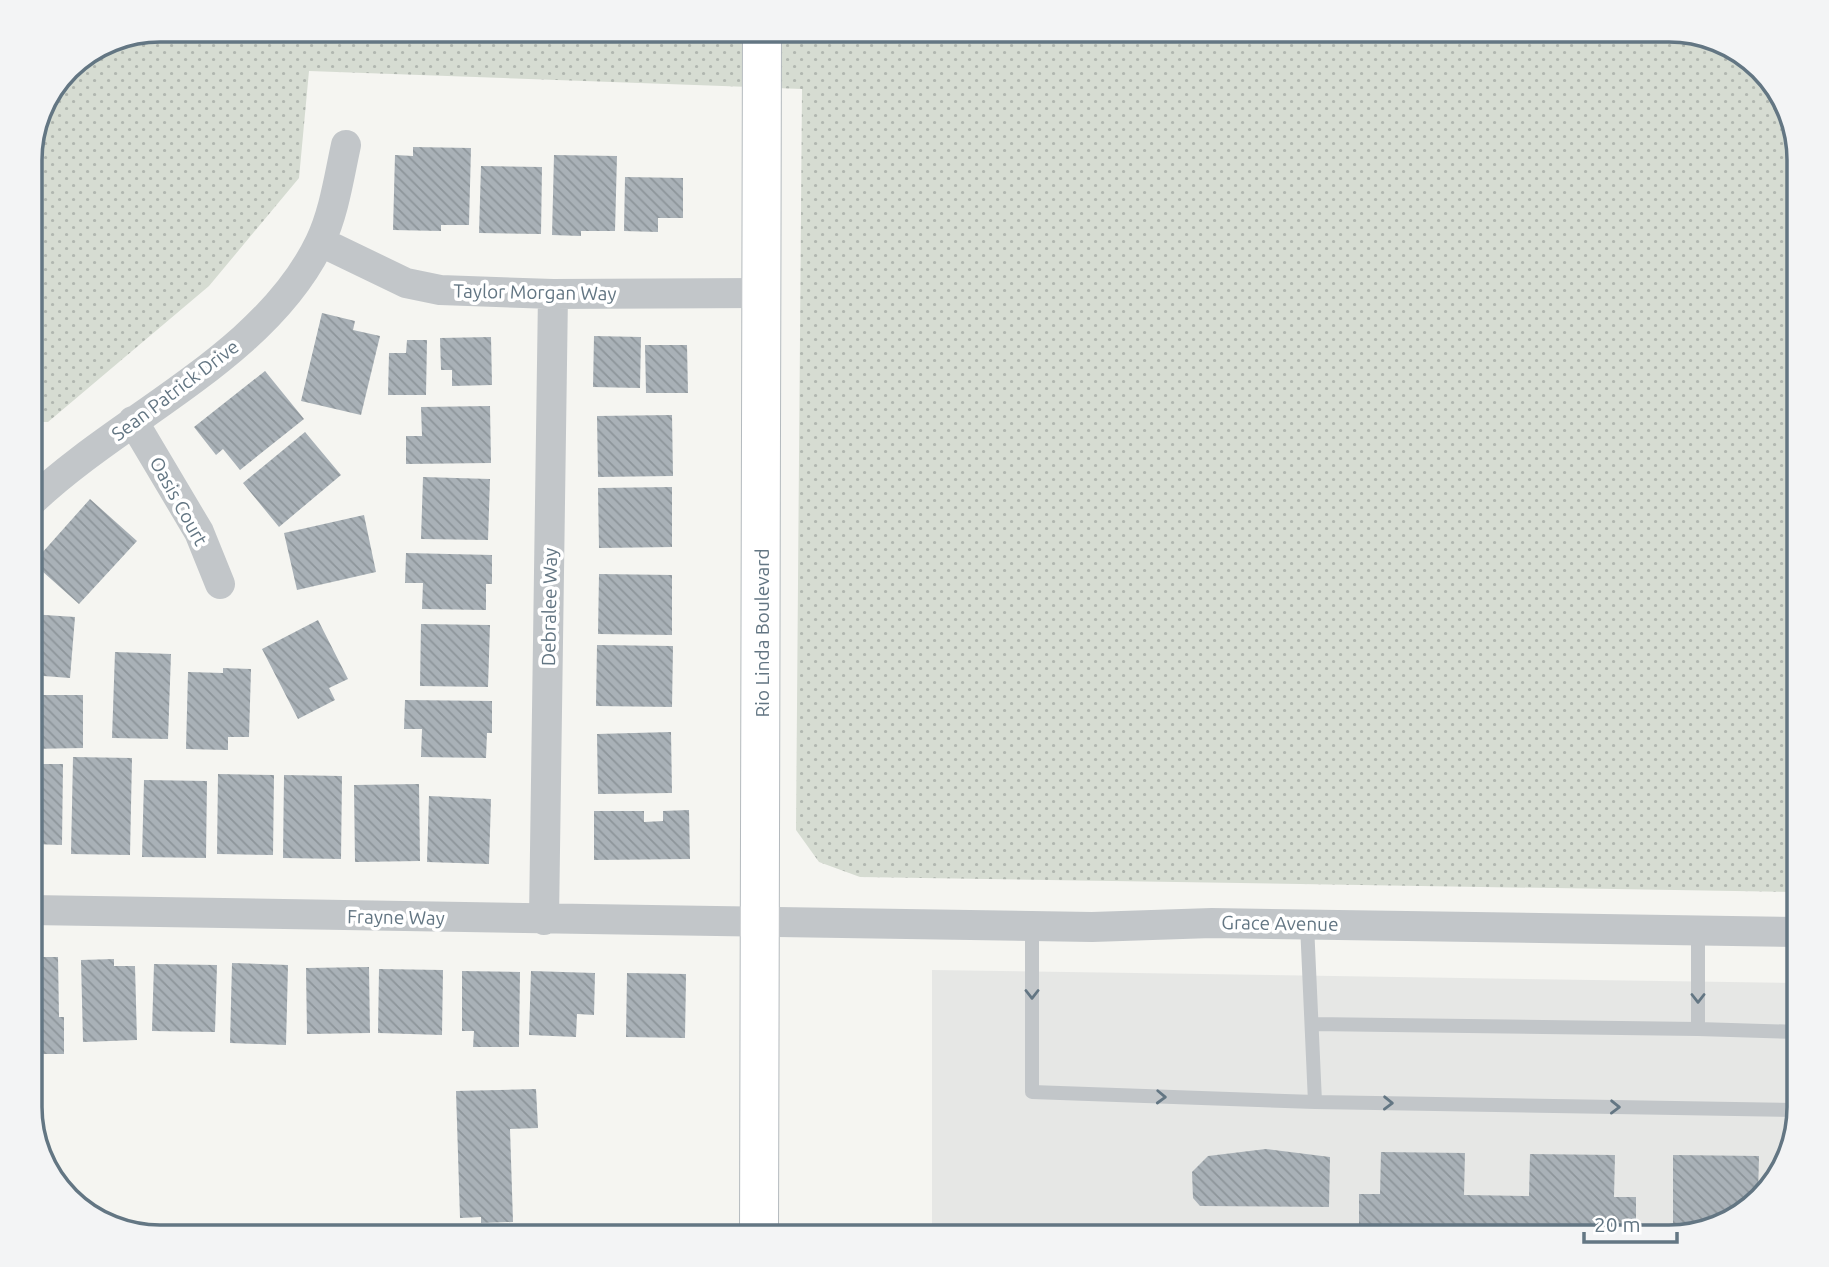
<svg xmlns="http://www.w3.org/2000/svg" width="1829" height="1267" font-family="Ubuntu,sans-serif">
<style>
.built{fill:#e6e7e5}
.grass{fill:url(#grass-dots)}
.building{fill:url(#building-back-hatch)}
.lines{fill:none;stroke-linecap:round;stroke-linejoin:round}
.secondary-casing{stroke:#b4babe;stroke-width:40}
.service{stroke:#c2c6c9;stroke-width:14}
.minor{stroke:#c2c6c9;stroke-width:30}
.secondary{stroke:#fff;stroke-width:38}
.oneway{stroke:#637683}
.labels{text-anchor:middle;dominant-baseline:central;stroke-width:7;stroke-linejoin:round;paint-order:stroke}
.street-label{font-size:19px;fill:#637683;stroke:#fff}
.rim{fill:none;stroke:#637683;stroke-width:3.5}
</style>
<defs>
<pattern id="grass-dots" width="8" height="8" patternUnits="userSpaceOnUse" patternTransform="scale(1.75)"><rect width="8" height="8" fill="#d6dcd2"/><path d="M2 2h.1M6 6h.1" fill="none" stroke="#b1b7b0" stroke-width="1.8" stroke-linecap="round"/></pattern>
<pattern id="building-back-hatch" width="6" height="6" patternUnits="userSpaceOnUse" patternTransform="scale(1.75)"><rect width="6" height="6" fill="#a9b1b7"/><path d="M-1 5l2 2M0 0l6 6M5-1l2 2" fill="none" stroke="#8d959a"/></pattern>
</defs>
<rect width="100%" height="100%" fill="#f5f5f1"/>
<!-- built -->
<path class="built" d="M932 970 1799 983V1107L1777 1180 1727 1224 1669 1237H932Z"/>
<!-- grass -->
<path class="grass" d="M160 30H1669L1742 52 1786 102 1799 160V892L860 877 819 862 796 830 802 89 309 71 299 178 209 286 48 422H30V152L68 68 111 40Z"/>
<!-- building -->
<path class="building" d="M413 147 471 148 469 225H441V231L393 230 395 155 413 156Z
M554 155 617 156 615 231H581V236L552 235Z
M481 166 542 167 541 234 479 233Z
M625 177 683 178V218H658V232L624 231Z
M322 313 355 321 353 330 380 336 361 415 301 401Z
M594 336 641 337 640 388 593 387Z
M491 337 492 385 452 386V370H441L440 338Z
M407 340H427L426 395H388L389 353H406Z
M645 345H687L688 393H646Z
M265 371 304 419 240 470 223 449 216 455 194 427Z
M490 406 491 463 406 464V436H422L421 407Z
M672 415 673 476 598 477 597 416Z
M305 432 341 475 279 527 243 483Z
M423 477 490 479 488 540 421 539Z
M672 487V547L599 548 598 488Z
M90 499 137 541 79 604 33 563Z
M364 515 376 572 297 590 284 533Z
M406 553 492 555V584H486V610L422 609 423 583H405Z
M599 574 672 575V635L598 634Z
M30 614 75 617 70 678 30 675Z
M318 620 348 679 329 688 335 700 298 719 262 649Z
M421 624 490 625 488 687 420 686Z
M597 645 673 646 672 707 596 706Z
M115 652 171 654 168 739 112 738Z
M223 668 251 669 249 737H228V750L186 749 188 672 223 673Z
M30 695H83V748L30 749Z
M405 700 492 701V733H487L486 758 421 757 422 729H404Z
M671 732 672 793 598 794 597 734Z
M73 757 132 758 130 855 71 854Z
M30 764H63L62 845 33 844V853H30Z
M218 774 274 775 273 855 217 854Z
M284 775 342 776 341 859 283 858Z
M144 780 207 781 206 858 142 857Z
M419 784 420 861 355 862 354 785Z
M429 796 491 799 489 864 427 862Z
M689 810 690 859 594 860V811H644V822L663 821V811Z
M30 957H58L59 1017H64V1054H30Z
M114 959V966H135L137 1040 83 1042 81 960Z
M232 963 288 965 286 1045 230 1043Z
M154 964 217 965 215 1032 152 1031Z
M369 967 370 1033 307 1034 306 968Z
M379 969 443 970 442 1035 378 1033Z
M462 971 520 972 519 1047H473L474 1031H462Z
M531 971 595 973 594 1015 577 1014 576 1037 529 1035Z
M627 973 686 974 685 1038 626 1037Z
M536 1089 538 1128 510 1129 513 1222 481 1223V1217L460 1218 456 1091Z
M1266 1149 1330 1157 1329 1207 1200 1206 1193 1198 1192 1172 1208 1156Z
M1381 1152 1465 1153 1464 1195 1529 1196 1530 1154 1615 1155 1614 1197H1636V1237H1359V1194H1380Z
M1673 1155 1759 1156 1758 1196 1727 1224 1673 1236Z"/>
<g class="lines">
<!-- secondary casing -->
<g class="secondary-casing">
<path id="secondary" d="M759 1237 762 30"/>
</g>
<!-- service -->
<path class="service" d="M1307 924 1315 1102
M1032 926V1092L1315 1102 1798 1110
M1698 929V1029L1799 1032
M1312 1024 1698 1029"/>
<!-- minor -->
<path class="minor" d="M321 242 406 283 440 290 553 294 760 293
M133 421 199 532 220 584
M30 503C119 417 265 357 320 242 334 213 339 177 346 145
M30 910 1092 927 1212 923 1799 932
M544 920 553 294"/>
<!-- secondary -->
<use href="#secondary" class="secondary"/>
</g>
<!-- one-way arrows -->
<defs><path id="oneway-chevron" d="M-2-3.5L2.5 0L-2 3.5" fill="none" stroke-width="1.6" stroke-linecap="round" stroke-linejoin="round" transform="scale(1.75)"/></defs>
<g class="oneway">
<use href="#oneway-chevron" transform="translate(1032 994) rotate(90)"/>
<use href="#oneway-chevron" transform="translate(1698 998) rotate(90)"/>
<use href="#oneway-chevron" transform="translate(1161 1097) rotate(2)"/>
<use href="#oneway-chevron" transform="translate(1388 1103) rotate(1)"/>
<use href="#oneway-chevron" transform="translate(1615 1107) rotate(1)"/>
</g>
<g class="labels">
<!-- street labels -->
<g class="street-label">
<text transform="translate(535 292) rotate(1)">Taylor Morgan Way</text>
<text transform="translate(175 390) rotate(-37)">Sean Patrick Drive</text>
<text transform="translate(179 501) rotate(61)">Oasis Court</text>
<text transform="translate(549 607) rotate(-89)">Debralee Way</text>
<text transform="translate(762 633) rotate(-90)">Rio Linda Boulevard</text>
<text transform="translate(396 917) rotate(1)">Frayne Way</text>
<text transform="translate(1280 923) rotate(1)">Grace Avenue</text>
</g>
</g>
<!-- crop -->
<path d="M0 0H1829V1267H0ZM160 42H1669A118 118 0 0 1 1787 160V1107A118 118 0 0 1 1669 1225H160A118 118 0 0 1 42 1107V160A118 118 0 0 1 160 42Z" fill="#f3f4f5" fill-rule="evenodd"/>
<path class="rim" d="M160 42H1669A118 118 0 0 1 1787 160V1107A118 118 0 0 1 1669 1225H160A118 118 0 0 1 42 1107V160A118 118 0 0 1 160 42Z"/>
<!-- scale -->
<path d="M1584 1232v10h93v-10" fill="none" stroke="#637683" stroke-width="3.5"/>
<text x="1594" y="1232" font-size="21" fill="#637683" stroke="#ffffff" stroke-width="5" paint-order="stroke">20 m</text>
</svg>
